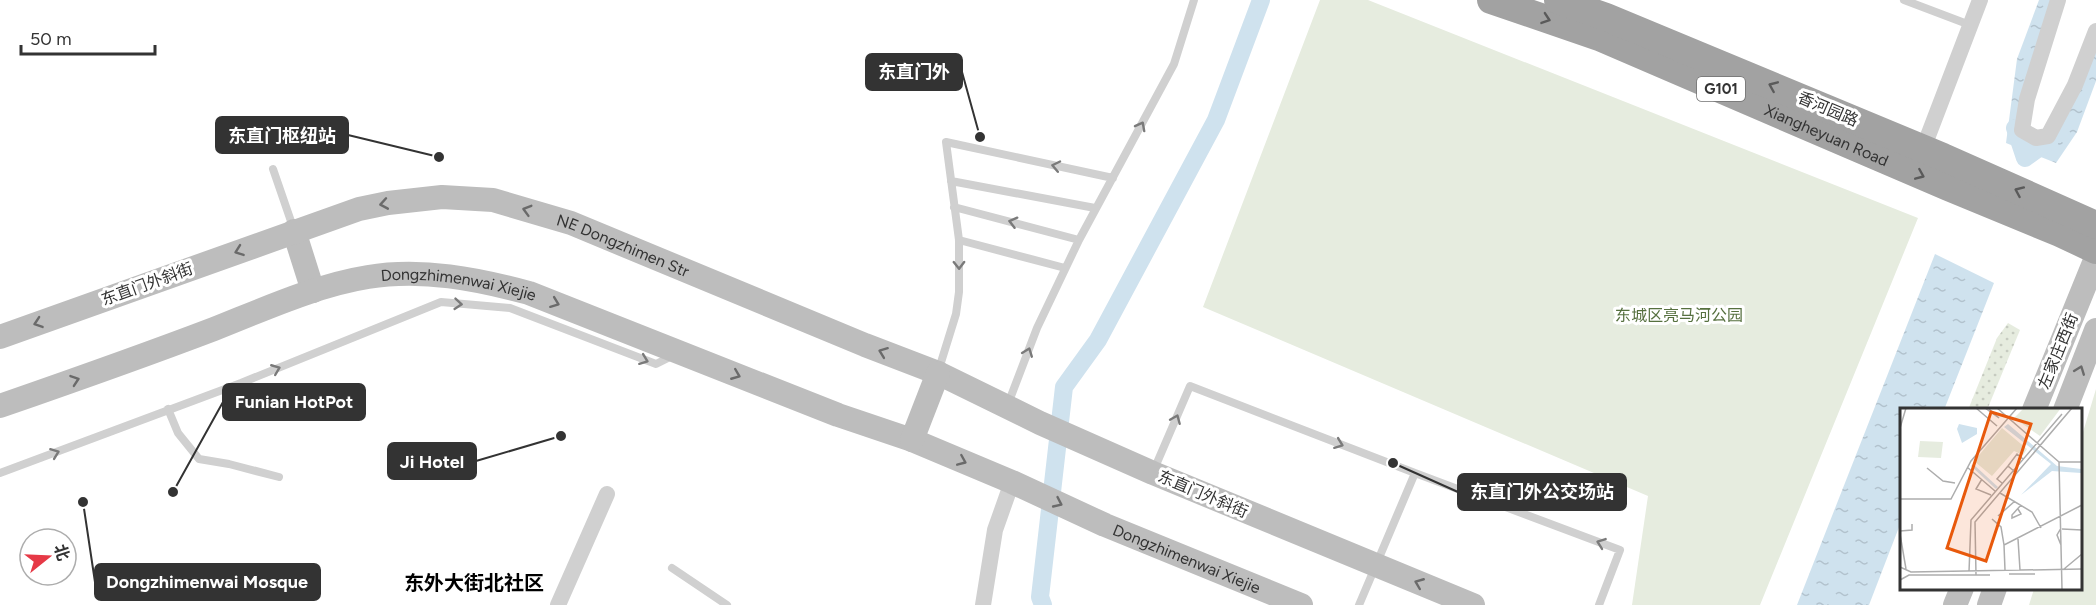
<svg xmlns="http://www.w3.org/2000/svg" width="2096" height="605" font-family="Figtree,'Noto Sans SC',sans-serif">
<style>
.grass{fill:url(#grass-dots)}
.park{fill:#e6ecdf}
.water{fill:url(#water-ripples)}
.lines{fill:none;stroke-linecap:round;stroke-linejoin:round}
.canal{stroke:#cfe2ee;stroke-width:18}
.service{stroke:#d0d0d0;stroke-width:8}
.minor{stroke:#d0d0d0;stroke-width:16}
.secondary{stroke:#bdbdbd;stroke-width:24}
.trunk{stroke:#a2a2a2;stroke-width:28}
.oneway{stroke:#5a5a5a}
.oneway2{stroke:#7a7a7a}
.oneway3{stroke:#6a6a6a}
.labels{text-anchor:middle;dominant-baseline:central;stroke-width:6;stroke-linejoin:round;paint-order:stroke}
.shield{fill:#fff;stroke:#707070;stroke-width:1.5}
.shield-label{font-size:15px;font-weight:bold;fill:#333}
.street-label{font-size:16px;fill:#333;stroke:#fff}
.park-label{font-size:16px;fill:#56703f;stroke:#fff}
.quarter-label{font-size:20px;font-weight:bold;fill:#000;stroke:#fff}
.inset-river{fill:none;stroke:#cfe2ee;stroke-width:3}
.inset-road{fill:none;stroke:#adadad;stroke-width:1.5}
.view{fill:#e8590c;fill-opacity:0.15;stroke:#e8590c;stroke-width:3}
.inset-edge{fill:none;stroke:#333;stroke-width:3}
.leader{fill:none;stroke:#333;stroke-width:2}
.callout-dot{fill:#333;stroke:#fff;stroke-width:2}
.callout{fill:#333;stroke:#333;stroke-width:2}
.callout-label{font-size:18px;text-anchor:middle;font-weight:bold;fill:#fff}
</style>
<defs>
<pattern id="grass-dots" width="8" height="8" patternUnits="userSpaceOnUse" patternTransform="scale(1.5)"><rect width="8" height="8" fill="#e6ecdf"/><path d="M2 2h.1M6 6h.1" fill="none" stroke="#c6cbc0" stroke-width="1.8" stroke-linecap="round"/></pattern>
<pattern id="water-ripples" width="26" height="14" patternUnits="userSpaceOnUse" patternTransform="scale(1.5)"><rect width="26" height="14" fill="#cfe2ee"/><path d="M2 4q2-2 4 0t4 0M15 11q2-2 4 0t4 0" fill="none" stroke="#b2c2cd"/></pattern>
</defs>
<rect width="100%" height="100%" fill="#fff"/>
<!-- grass -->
<path class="grass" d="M2008 323 2020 330 1987 410H1968L1997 338Z"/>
<!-- park -->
<path class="park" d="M1320 0H1368L1918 218 1760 605H1632L1648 496 1203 307Z
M2096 389V605H2029L2034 589 2080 588V442Z"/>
<!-- water -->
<path class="water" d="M2039 0H2058L2022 130 2048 136 2096 31V81L2077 132 2056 163 2006 143 2017 59Z
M1935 254 1994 283 1944 410H1901V522L1869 605H1797Z"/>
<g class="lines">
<!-- canal -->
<path class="canal" d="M2015 128 2025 158 2050 140
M1043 605 1040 597 1064 387 1098 340 1216 120 1261 0"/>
<!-- service -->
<path class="service" d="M1904 0 1970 25
M273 169 294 230
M951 181 1095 208
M954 207 1079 240
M959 240 1065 268
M938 372 956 314 959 292V240L946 142 1113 178
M1008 404 1037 328 1079 240 1174 64 1194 0
M168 409 178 433 199 459 229 464 279 477
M1153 472 1190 386 1415 473 1359 605
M0 473 241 383 441 302 510 308 656 364 674 355
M1415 473 1620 550 1599 605
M672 568 727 605"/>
<!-- minor -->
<path class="minor" d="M2058 0 2027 99 2022 130 2036 138 2048 136 2075 85 2096 31
M1923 149 1980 0
M558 605 607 494
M983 605 995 530 1012 482"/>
<!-- secondary -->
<g class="secondary">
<path d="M294 231 313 291"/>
<path id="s1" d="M0 337 359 209 388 203 442 197 493 200 571 223 865 345 938 373 1040 423 1153 473 1473 605"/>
<path id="s2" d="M0 406C72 381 143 356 214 329 262 310 317 285 368 277 422 268 477 279 529 293L838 415 912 440 1012 482 1105 525 1301 605"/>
<path d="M2034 410 2096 258"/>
<path d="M2065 410 2096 330"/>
<path d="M912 440 938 373"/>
<path d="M1955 605 1962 588"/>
<path d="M1989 605 1995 588"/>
</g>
<!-- trunk -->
<g class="trunk">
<path id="s3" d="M1491 0 1599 37 1948 187 2060 233 2096 250"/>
<path d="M1558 0 1606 17 1943 157 2096 225"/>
</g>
</g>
<!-- one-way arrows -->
<defs><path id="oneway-chevron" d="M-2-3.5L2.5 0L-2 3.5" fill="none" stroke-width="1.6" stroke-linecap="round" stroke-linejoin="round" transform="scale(1.5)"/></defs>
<g class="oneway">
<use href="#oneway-chevron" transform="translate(1546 19) rotate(19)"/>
<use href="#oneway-chevron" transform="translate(1773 86) rotate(-157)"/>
<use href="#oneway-chevron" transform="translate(1920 175) rotate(23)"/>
<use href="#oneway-chevron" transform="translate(2019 191) rotate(-156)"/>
</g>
<g class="oneway2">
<use href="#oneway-chevron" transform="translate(1141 126) rotate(-62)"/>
<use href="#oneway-chevron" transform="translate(1056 166) rotate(-168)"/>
<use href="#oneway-chevron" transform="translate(1013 222) rotate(-165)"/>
<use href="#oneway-chevron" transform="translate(959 265) rotate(89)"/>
<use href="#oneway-chevron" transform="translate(458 304) rotate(5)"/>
<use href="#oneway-chevron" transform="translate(1028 352) rotate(-69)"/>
<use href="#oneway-chevron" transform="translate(644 360) rotate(21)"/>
<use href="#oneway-chevron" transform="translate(276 369) rotate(-22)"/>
<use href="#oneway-chevron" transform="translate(1176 419) rotate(-67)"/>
<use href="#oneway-chevron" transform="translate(1339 444) rotate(21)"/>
<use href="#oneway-chevron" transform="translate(55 453) rotate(-21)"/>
<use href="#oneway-chevron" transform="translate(1601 543) rotate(-160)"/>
</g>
<g class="oneway3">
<use href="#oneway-chevron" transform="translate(384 204) rotate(170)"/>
<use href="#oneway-chevron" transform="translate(527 210) rotate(-164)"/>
<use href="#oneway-chevron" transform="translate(239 251) rotate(160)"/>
<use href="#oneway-chevron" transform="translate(555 303) rotate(21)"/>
<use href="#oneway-chevron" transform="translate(38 323) rotate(161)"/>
<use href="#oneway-chevron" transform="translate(883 352) rotate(-159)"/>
<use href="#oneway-chevron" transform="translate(2080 370) rotate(-69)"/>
<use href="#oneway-chevron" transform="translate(736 375) rotate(22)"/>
<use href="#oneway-chevron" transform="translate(75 380) rotate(-19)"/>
<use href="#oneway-chevron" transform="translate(962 461) rotate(23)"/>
<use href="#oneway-chevron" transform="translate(1058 503) rotate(25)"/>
<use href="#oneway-chevron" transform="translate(1419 583) rotate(-158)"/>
</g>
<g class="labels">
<!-- shield labels -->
<rect class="shield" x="1697" y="77" width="48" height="24" rx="4.5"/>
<g class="shield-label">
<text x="1721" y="89">G101</text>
</g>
<!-- street labels -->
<g class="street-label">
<text transform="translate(1828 109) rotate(23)">香河园路</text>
<text stroke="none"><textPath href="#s3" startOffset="362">Xiangheyuan Road</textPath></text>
<text stroke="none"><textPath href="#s1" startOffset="654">NE Dongzhimen Str</textPath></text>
<text transform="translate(147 284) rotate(-20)">东直门外斜街</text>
<text stroke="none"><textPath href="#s2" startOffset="482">Dongzhimenwai Xiejie</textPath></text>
<text transform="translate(2058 351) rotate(-68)">左家庄西街</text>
<text transform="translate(1203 494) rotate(23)">东直门外斜街</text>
<text stroke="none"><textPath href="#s2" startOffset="1263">Dongzhimenwai Xiejie</textPath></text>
</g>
<!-- park labels -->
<g class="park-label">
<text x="1679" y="315">东城区亮马河公园</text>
</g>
<!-- quarter labels -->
<g class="quarter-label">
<text x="474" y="583">东外大街北社区</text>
</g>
</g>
<!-- overview -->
<g transform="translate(1900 408)">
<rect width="182" height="182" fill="#fff"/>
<path d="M124 0H161L140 28 114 10ZM102 20 127 41 123 47 114 43 92 68 74 53ZM20 33 43 34 41 50 18 49Z" fill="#e6ecdf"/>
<path d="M59 16 77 20V26L62 35 57 21ZM108 16 157 58 181 61V65L152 63 121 87 151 56 104 19Z" fill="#cfe2ee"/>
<path class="inset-river" d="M72 57 97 80"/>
<path class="inset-road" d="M76 0 97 18M85 0 99 10 88 0M97 0 159 54M0 20 6 0M108 58 117 46 123 51M67 59 95 83M27 60 43 73 55 75M82 71 76 81 91 87M102 75 97 71 108 58 115 64M100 85 132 104 141 120M0 91H51L71 53 117 0M118 101 121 106 112 110V107L121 97M98 108 115 93M92 111 101 119 104 137M161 120 157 127 161 137M162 121 182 122M0 123 12 122V116M0 126 6 161M118 131 120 162M0 159 11 164 182 161M164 161 182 146M105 162 104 137 182 97M69 164 71 112 162 6M109 166H135M76 167 75 114 172 0M0 172 9 167H90M162 181 159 54H182"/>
<path class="view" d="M91 4 131 16 86 153 47 140Z"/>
<rect width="182" height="182" class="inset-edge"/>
</g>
<!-- callouts -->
<path class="leader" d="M980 137L962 72M439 157L348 135M173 492L223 402M561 436L476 461M1393 463L1458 492M83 502L95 582"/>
<g class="callout-dot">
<circle cx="980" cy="137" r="6"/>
<circle cx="439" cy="157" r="6"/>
<circle cx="173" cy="492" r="6"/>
<circle cx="561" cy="436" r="6"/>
<circle cx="1393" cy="463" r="6"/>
<circle cx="83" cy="502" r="6"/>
</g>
<g class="callout">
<rect x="866" y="54" width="96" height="36" rx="6"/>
<rect x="216" y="117" width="132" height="36" rx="6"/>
<rect x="223" y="384" width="142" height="36" rx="6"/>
<rect x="388" y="443" width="88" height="36" rx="6"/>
<rect x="1458" y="474" width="168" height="36" rx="6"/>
<rect x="95" y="564" width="225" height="36" rx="6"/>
</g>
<g class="callout-label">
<text x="914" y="78">东直门外</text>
<text x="282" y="142">东直门枢纽站</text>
<text x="294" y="408">Funian HotPot</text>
<text x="432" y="468">Ji Hotel</text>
<text x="1542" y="498">东直门外公交场站</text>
<text x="207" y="588">Dongzhimenwai Mosque</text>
</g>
<!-- north arrow -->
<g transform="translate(48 557) rotate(72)"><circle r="28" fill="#ffffff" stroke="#adadad" stroke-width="1.5"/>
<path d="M0-4.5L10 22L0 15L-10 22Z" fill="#e63946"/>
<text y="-9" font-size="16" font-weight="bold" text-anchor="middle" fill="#333333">北</text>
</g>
<!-- scale -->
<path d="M21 45v9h134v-9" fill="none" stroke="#333333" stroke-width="3"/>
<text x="30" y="45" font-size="18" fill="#333333" stroke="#ffffff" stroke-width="4.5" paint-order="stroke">50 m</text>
</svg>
